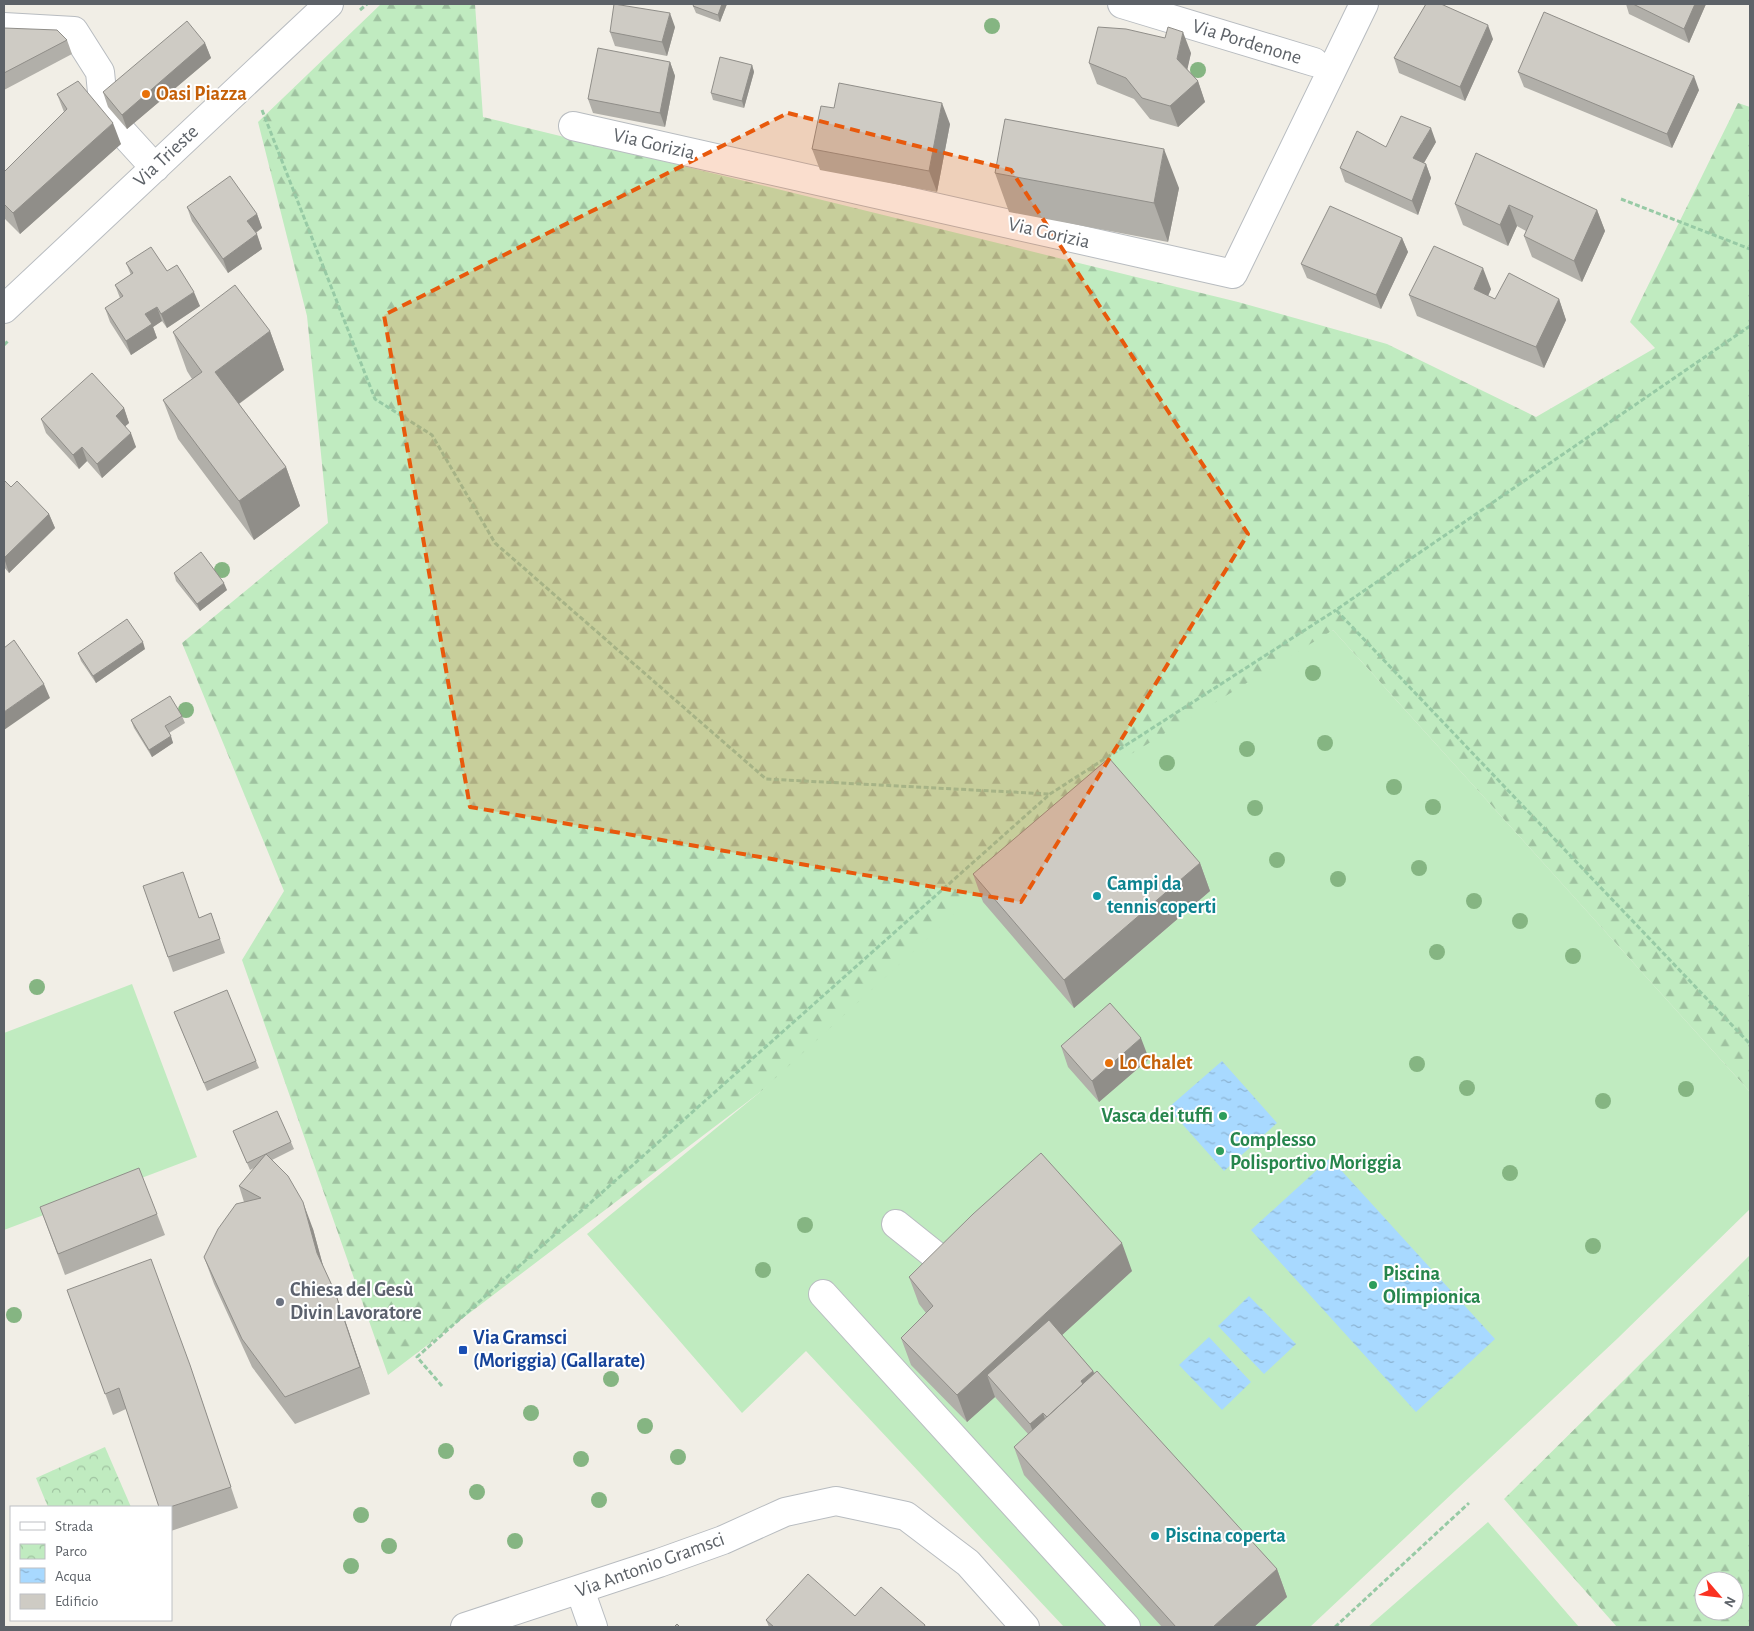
<svg xmlns="http://www.w3.org/2000/svg" width="1754" height="1631" font-family="'Alegreya Sans',sans-serif">
<style>
.forest{fill:url(#forest-firs);fill-rule:evenodd}
.park{fill:url(#park-crowns)}
.garden{fill:#c0ebc0}
.water{fill:url(#water-ripples)}
.lines{fill:none;stroke-linecap:round;stroke-linejoin:round}
.minor-casing{stroke:#b8bcc0;stroke-width:30}
.path{stroke:#97caa5;stroke-width:3;stroke-dasharray:5 2.5;stroke-linecap:butt}
.minor{stroke:#fff;stroke-width:28}
.tree{fill:#85b582}
.wall{fill:#b1afa9}
.shaded-wall{fill:#908e89}
.building{fill:#cecbc4;stroke:#908e89}
.marked{fill:#e8590c;fill-opacity:0.2;stroke:#e8590c;stroke-width:4;stroke-dasharray:10 6;stroke-linejoin:round}
.food-dot{fill:#e8710a;stroke:#fff;stroke-width:2}
.culture-dot{fill:#0f9aa8;stroke:#fff;stroke-width:2}
.leisure-dot{fill:#2e9e5b;stroke:#fff;stroke-width:2}
.worship-dot{fill:#6b7280;stroke:#fff;stroke-width:2}
.transit-dot{fill:#1a4fb4;stroke:#fff;stroke-width:2}
.labels{text-anchor:middle;dominant-baseline:central;stroke-width:4;stroke-linejoin:round;paint-order:stroke}
.street-label{font-size:20px;fill:#5d6268;stroke:#fff}
.food-label{font-size:20px;font-weight:bold;fill:#c56008;stroke:#fff;text-anchor:start}
.culture-label{font-size:20px;font-weight:bold;fill:#0d838f;stroke:#fff;text-anchor:start}
.leisure-label{font-size:20px;font-weight:bold;fill:#27864d;stroke:#fff;text-anchor:start}
.worship-label{font-size:20px;font-weight:bold;fill:#5b616d;stroke:#fff;text-anchor:start}
.transit-label{font-size:20px;font-weight:bold;fill:#164399;stroke:#fff;text-anchor:start}
</style>
<defs>
<pattern id="forest-firs" width="22" height="20" patternUnits="userSpaceOnUse" patternTransform="scale(1.25)"><rect width="22" height="20" fill="#c0ebc0"/><path d="M5 1l3.5 6h-7zM16 11l3.5 6h-7z" fill="#9fc2a0"/></pattern>
<pattern id="park-crowns" width="20" height="18" patternUnits="userSpaceOnUse" patternTransform="scale(1.25)"><rect width="20" height="18" fill="#c0ebc0"/><path d="M2 6a3 3 0 1 1 6 0M12 15a3 3 0 1 1 6 0" fill="none" stroke="#9fc2a0"/></pattern>
<pattern id="water-ripples" width="26" height="14" patternUnits="userSpaceOnUse" patternTransform="scale(1.25)"><rect width="26" height="14" fill="#a8d9ff"/><path d="M2 4q2-2 4 0t4 0M15 11q2-2 4 0t4 0" fill="none" stroke="#8cb3d2"/></pattern>
</defs>
<rect width="100%" height="100%" fill="#f1eee6"/>
<!-- forest -->
<path class="forest" d="M381 4H475L483 117 1238 302 1387 344 1536 417 1655 348 1630 322 1738 103 1750 107V1092L1333 630 759 1093 388 1375 242 960 284 891 182 643 328 523 307 316 258 122Z
M1750 1255V1627H1617L1504 1499ZM1704 1581H1734V1611H1704Z"/>
<!-- park -->
<path class="park" d="M105 1447 131 1507H48L36 1478Z"/>
<!-- garden -->
<path class="garden" d="M1333 630 1750 1092V1209L1618 1338 1310 1627H1064L806 1351 742 1413 587 1234 759 1093 1123 759Z
M132 984 197 1157 4 1230V1033Z
M1488 1522 1579 1627H1368Z"/>
<!-- water -->
<path class="water" d="M1222 1061 1277 1123 1224 1171 1168 1108Z
M1330 1158 1495 1339 1416 1412 1251 1230Z
M1249 1296 1296 1344 1264 1374 1218 1326Z
M1209 1337 1251 1382 1222 1410 1179 1365Z"/>
<g class="lines">
<!-- minor casing -->
<g class="minor-casing">
<path id="minor" d="M1122 4 1314 62
M4 27 74 31 100 72 104 112 155 168
M573 126 1233 274 1364 4
M4 309 329 4
M896 1224 941 1260
M823 1294 1126 1627
M580 1590 593 1627
M465 1627 659 1563 723 1540 785 1512 836 1501 906 1516 968 1563 1025 1627"/>
</g>
<!-- path -->
<path class="path" d="M360 10 367 4
M262 110 375 399 432 435 495 543 766 779 1049 794
M1621 199 1750 249
M1750 326 1336 610 1750 1044
M4 345 9 340
M442 1386 417 1357 1050 794 1336 610
M1335 1627 1469 1503"/>
<!-- minor -->
<use href="#minor" class="minor"/>
</g>
<!-- trees -->
<g class="tree">
<circle cx="992" cy="26" r="8"/>
<circle cx="1198" cy="70" r="8"/>
<circle cx="222" cy="570" r="8"/>
<circle cx="1313" cy="673" r="8"/>
<circle cx="186" cy="710" r="8"/>
<circle cx="1325" cy="743" r="8"/>
<circle cx="1247" cy="749" r="8"/>
<circle cx="1167" cy="763" r="8"/>
<circle cx="1394" cy="787" r="8"/>
<circle cx="1433" cy="807" r="8"/>
<circle cx="1255" cy="808" r="8"/>
<circle cx="1277" cy="860" r="8"/>
<circle cx="1419" cy="868" r="8"/>
<circle cx="1338" cy="879" r="8"/>
<circle cx="1474" cy="901" r="8"/>
<circle cx="1520" cy="921" r="8"/>
<circle cx="1437" cy="952" r="8"/>
<circle cx="1573" cy="956" r="8"/>
<circle cx="37" cy="987" r="8"/>
<circle cx="1417" cy="1064" r="8"/>
<circle cx="1467" cy="1088" r="8"/>
<circle cx="1686" cy="1089" r="8"/>
<circle cx="1603" cy="1101" r="8"/>
<circle cx="1510" cy="1173" r="8"/>
<circle cx="805" cy="1225" r="8"/>
<circle cx="1593" cy="1246" r="8"/>
<circle cx="763" cy="1270" r="8"/>
<circle cx="14" cy="1315" r="8"/>
<circle cx="611" cy="1379" r="8"/>
<circle cx="531" cy="1413" r="8"/>
<circle cx="645" cy="1426" r="8"/>
<circle cx="446" cy="1451" r="8"/>
<circle cx="678" cy="1457" r="8"/>
<circle cx="581" cy="1459" r="8"/>
<circle cx="477" cy="1492" r="8"/>
<circle cx="599" cy="1500" r="8"/>
<circle cx="361" cy="1515" r="8"/>
<circle cx="515" cy="1541" r="8"/>
<circle cx="389" cy="1546" r="8"/>
<circle cx="351" cy="1566" r="8"/>
</g>
<!-- wall -->
<path class="wall" d="M727 4 720 22 696 13 693 6Z
M1626 4H1706L1689 43 1629 14Z
M675 27 667 56 615 46 610 32Z
M4 28 67 40 72 54 4 90Z
M1493 39 1465 101 1399 73 1394 58Z
M205 43 211 58 127 129 108 107 103 92Z
M1191 53 1187 69 1198 81 1205 102 1178 127 1150 119 1134 99 1097 84 1089 63Z
M670 62 675 76 665 127 593 113 588 99Z
M752 65 754 72 744 108 713 100 711 93Z
M1518 72 1699 90 1672 148 1524 87Z
M57 94 121 144 20 234 4 218V172L64 112Z
M834 108 950 124 937 192 820 170 812 149Z
M1436 142 1424 163 1426 164 1431 178 1418 215 1345 182 1340 168 1386 147Z
M1476 153 1597 210 1605 231 1582 282 1532 257 1524 236 1526 231 1517 226 1508 246 1463 225 1455 204Z
M995 173 1179 188 1168 242 1009 212Z
M187 207 257 214 262 228 256 233 262 249 228 273 192 221Z
M1402 238 1408 252 1381 309 1307 278 1301 264Z
M126 263 167 271 200 306 167 328 162 321 153 327 157 338 131 355 110 322 105 308 120 298 115 285 131 275Z
M1491 289 1488 296 1495 299H1559L1566 320 1544 368 1417 316 1409 295Z
M270 331 284 370 239 404 286 467 300 506 254 540 178 439 163 400 192 379 187 371 173 332Z
M124 408 129 423 125 426 136 447 102 478 87 461 79 469 46 433 41 419Z
M4 480 11 487 49 514 55 528 9 573 4 567Z
M174 573 227 590 200 611 176 581Z
M145 649 96 683 81 661 78 653Z
M182 716 185 723 169 733 173 743 152 757 134 728 131 720Z
M1200 863 1210 891 1074 1008 983 902 973 874Z
M143 886 200 918 211 913 225 953 173 972Z
M177 1019 256 1061 259 1068 207 1091Z
M1061 1046 1149 1059 1099 1102 1068 1067Z
M233 1131 291 1142 294 1149 272 1160 313 1229 323 1266 335 1292 370 1394 295 1424 252 1367 214 1284 204 1257 244 1202 239 1186 254 1168 250 1170Z
M40 1207 157 1214 165 1235 65 1275Z
M1132 1271 1062 1335 1095 1373 1277 1569 1287 1597 1254 1627H1162L1024 1475 1014 1447 1028 1434 995 1397 967 1422 911 1365 901 1338 926 1313 919 1304 909 1277Z
M67 1290 197 1386 238 1508 171 1531V1507L126 1409 113 1415Z
M855 1616 926 1627H769L766 1620Z"/>
<!-- shaded-wall -->
<path class="shaded-wall" d="M722 4H727L720 22 718 15Z
M1695 4H1706L1689 43 1684 29Z
M670 13 675 27 667 56 662 42Z
M1488 25 1493 39 1465 101 1460 87Z
M1183 32 1191 53 1185 80 1177 59Z
M205 43 211 58 127 129 122 115Z
M670 62 675 76 665 127 660 113Z
M752 65 754 72 744 108 742 101Z
M1694 76 1699 90 1672 148 1667 134Z
M1198 81 1205 102 1178 127 1170 106Z
M942 103 950 124 937 192 929 171Z
M113 123 121 144 20 234 13 213Z
M1431 128 1436 142 1418 173 1413 158Z
M1164 149 1179 188 1168 242 1154 203Z
M1426 164 1431 178 1418 215 1412 201Z
M1509 205 1517 226 1508 246 1500 225Z
M1597 210 1605 231 1582 282 1574 261Z
M257 214 262 228 252 235 247 221Z
M257 234 262 249 228 273 223 259Z
M1402 238 1408 252 1381 309 1376 295Z
M1483 268 1491 289 1482 310 1474 289Z
M194 292 200 306 167 328 161 314Z
M1559 299 1566 320 1544 368 1536 347Z
M157 307 162 321 153 327 157 338 131 355 126 341 145 314Z
M270 331 284 370 229 411 215 372Z
M124 408 129 423 121 430 116 416Z
M131 433 136 447 102 478 97 464Z
M82 447 87 461 79 469 73 455Z
M286 467 300 506 254 540 239 501Z
M49 514 55 528 9 573 4 558Z
M224 583 227 590 200 611 197 604Z
M143 642 145 649 96 683 93 676Z
M44 684 50 698 4 730V712Z
M171 736 173 743 152 757 149 750Z
M1200 863 1210 891 1074 1008 1064 980Z
M1141 1038 1149 1059 1099 1102 1092 1081Z
M303 1202 313 1229 327 1280 317 1253Z
M1122 1243 1132 1271 1001 1391 987 1375 995 1397 967 1422 957 1395Z
M335 1292 345 1320 370 1394 360 1367Z
M1093 1371 1101 1392 1092 1400 1081 1381Z
M1043 1413 1050 1434 1038 1445 1030 1424Z
M1277 1569 1287 1597 1254 1627H1213Z"/>
<!-- building -->
<path class="building" d="M614 4 670 13 662 42 610 32Z
M694 4H722L718 15 693 6Z
M1426 4H1441L1488 25 1460 87 1394 58Z
M1633 4H1695L1684 29Z
M1544 12 1694 76 1667 134 1518 72Z
M187 21 205 43 122 115 103 92Z
M1098 27 1126 29 1165 38 1168 27 1183 32 1177 59 1198 81 1170 106 1142 98 1126 78 1089 63Z
M4 28 57 30 67 40 4 73Z
M598 48 670 62 660 113 588 99Z
M720 57 752 65 742 101 711 93Z
M78 81 113 123 13 213 4 204V172L67 109 57 94Z
M839 83 942 103 929 171 812 149 821 106 834 108Z
M1401 116 1431 128 1413 158 1426 164 1412 201 1340 168 1357 131 1386 147Z
M1005 119 1164 149 1154 203 995 173Z
M1476 153 1597 210 1574 261 1524 236 1533 216 1509 205 1500 225 1455 204Z
M230 176 257 214 247 221 257 234 223 259 187 207Z
M1330 206 1402 238 1376 295 1301 264Z
M1434 246 1483 268 1474 289 1495 299 1509 273 1559 299 1536 347 1409 295Z
M151 247 167 271 177 265 194 292 161 314 157 307 145 314 152 324 126 341 105 308 123 296 115 285 133 273 126 263Z
M235 285 270 331 215 372 286 467 239 501 163 400 202 372 173 332Z
M92 373 124 408 116 416 131 433 97 464 82 447 73 455 41 419Z
M4 480 11 487 17 481 49 514 4 558Z
M201 552 224 583 197 604 174 573Z
M127 619 143 642 93 676 78 653Z
M14 640 44 684 4 712V648Z
M170 696 182 716 165 726 171 736 149 750 131 720Z
M1109 758 1200 863 1064 980 973 874Z
M183 872 199 918 211 913 220 939 168 957 143 886Z
M227 990 256 1061 204 1083 174 1012Z
M1110 1003 1141 1038 1092 1081 1061 1046Z
M277 1111 291 1142 247 1163 233 1131Z
M1041 1153 1122 1243 957 1395 901 1338 933 1306 909 1277 973 1214Z
M266 1154 288 1176 303 1202 317 1253 335 1292 360 1367 285 1397 242 1339 204 1257 218 1229 236 1204 261 1198 239 1186Z
M139 1168 157 1214 58 1254 40 1207Z
M151 1259 190 1365 231 1487 170 1507H159L119 1388 105 1394 67 1290Z
M1049 1320 1093 1371 1081 1381 1083 1384 1047 1417 1043 1413 1030 1424 987 1375Z
M1097 1371 1277 1569 1213 1627H1176L1014 1447Z
M808 1574 855 1616 881 1587 925 1625 924 1627H774L766 1620Z
M677 1624 680 1627H674Z"/>
<!-- marked area -->
<path class="marked" d="M788 113 1011 170 1248 534 1021 902 470 807 384 315Z"/>
<!-- markers -->
<g class="food-dot">
<circle cx="146" cy="94" r="5"/>
<circle cx="1109" cy="1063" r="5"/>
</g>
<g class="culture-dot">
<circle cx="1097" cy="896" r="5"/>
<circle cx="1155" cy="1536" r="5"/>
</g>
<g class="leisure-dot">
<circle cx="1223" cy="1116" r="5"/>
<circle cx="1220" cy="1151" r="5"/>
<circle cx="1373" cy="1285" r="5"/>
</g>
<circle class="worship-dot" cx="280" cy="1302" r="5"/>
<rect class="transit-dot" x="458" y="1345" width="10" height="10" rx="2.5"/>
<g class="labels">
<!-- street labels -->
<g class="street-label">
<text transform="translate(1247 42) rotate(17)">Via Pordenone</text>
<text transform="translate(654 144) rotate(13)">Via Gorizia</text>
<text transform="translate(166 156) rotate(-43)">Via Trieste</text>
<text transform="translate(1049 233) rotate(13)">Via Gorizia</text>
<text transform="translate(650 1565) rotate(-20)">Via Antonio Gramsci</text>
</g>
<!-- food labels -->
<g class="food-label">
<text x="156" y="94">Oasi Piazza</text>
<text x="1119" y="1063">Lo Chalet</text>
</g>
<!-- culture labels -->
<g class="culture-label">
<text x="1107" y="884">Campi da<tspan x="1107" dy="23">tennis coperti</tspan></text>
<text x="1165" y="1536">Piscina coperta</text>
</g>
<!-- leisure labels -->
<g class="leisure-label">
<text x="1213" y="1116" text-anchor="end">Vasca dei tuffi</text>
<text x="1230" y="1140">Complesso<tspan x="1230" dy="23">Polisportivo Moriggia</tspan></text>
<text x="1383" y="1274">Piscina<tspan x="1383" dy="23">Olimpionica</tspan></text>
</g>
<!-- worship labels -->
<g class="worship-label">
<text x="290" y="1290">Chiesa del Gesù<tspan x="290" dy="23">Divin Lavoratore</tspan></text>
</g>
<!-- transit labels -->
<g class="transit-label">
<text x="473" y="1338">Via Gramsci<tspan x="473" dy="23">(Moriggia) (Gallarate)</tspan></text>
</g>
</g>
<!-- border -->
<rect width="1754" height="1631" fill="none" stroke="#5d6268" stroke-width="10"/>
<!-- legend -->
<rect x="10" y="1506" width="162" height="115" fill="#ffffff" stroke="#bec0c3"/>
<rect x="20" y="1522" width="25" height="8" fill="#ffffff" stroke="#bec0c3"/>
<text x="55" y="1531" font-size="15" fill="#5d6268">Strada</text>
<rect x="20" y="1544" width="25" height="15" fill="url(#park-crowns)" stroke="#bec0c3"/>
<text x="55" y="1556" font-size="15" fill="#5d6268">Parco</text>
<rect x="20" y="1568" width="25" height="15" fill="url(#water-ripples)" stroke="#bec0c3"/>
<text x="55" y="1581" font-size="15" fill="#5d6268">Acqua</text>
<rect x="20" y="1594" width="25" height="15" fill="#cecbc4" stroke="#bec0c3"/>
<text x="55" y="1606" font-size="15" fill="#5d6268">Edificio</text>
<!-- north arrow -->
<g transform="translate(1719 1596) rotate(118)"><circle r="24" fill="#ffffff" stroke="#bec0c3"/>
<path d="M0-4L9 19L0 12L-9 19Z" fill="#fa3222"/>
<text y="-8" font-size="14" font-weight="bold" text-anchor="middle" fill="#5d6268">N</text>
</g>
</svg>
